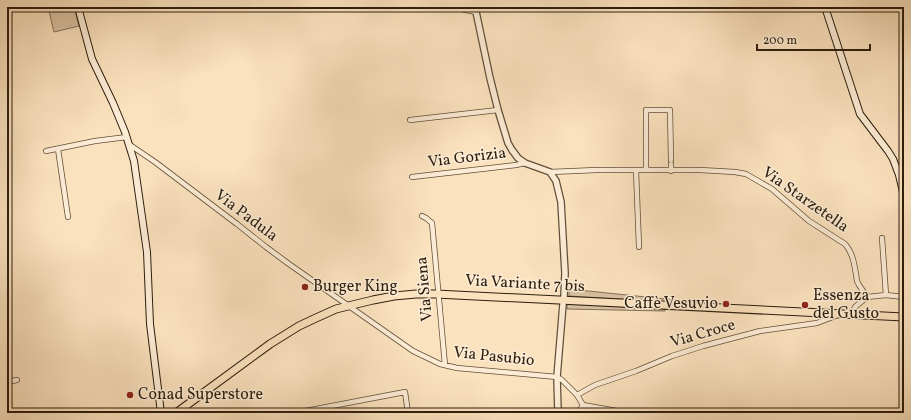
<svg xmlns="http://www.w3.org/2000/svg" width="911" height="420" font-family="Vollkorn,serif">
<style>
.green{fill:#d8c1a0;stroke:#827057}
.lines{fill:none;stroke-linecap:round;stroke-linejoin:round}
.minor-casing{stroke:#604f3a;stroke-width:6}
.tertiary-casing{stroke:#604f3a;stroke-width:8}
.secondary-casing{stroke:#2d1e0e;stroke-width:8}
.primary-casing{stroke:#2d1e0e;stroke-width:9}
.minor{stroke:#fcecd5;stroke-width:4.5}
.tertiary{stroke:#fcecd5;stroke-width:5.5}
.secondary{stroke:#fcecd5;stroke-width:6}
.primary{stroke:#fbe2be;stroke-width:7}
.poi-dot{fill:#8f2418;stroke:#fcecd5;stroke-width:1.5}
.labels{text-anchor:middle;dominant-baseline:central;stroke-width:3;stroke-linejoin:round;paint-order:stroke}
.street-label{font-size:16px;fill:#2d1e0e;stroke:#fcecd5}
.poi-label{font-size:16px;fill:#2d1e0e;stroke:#fcecd5;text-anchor:start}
</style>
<rect width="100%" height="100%" fill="#fbe2be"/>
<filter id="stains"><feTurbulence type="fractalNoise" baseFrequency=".005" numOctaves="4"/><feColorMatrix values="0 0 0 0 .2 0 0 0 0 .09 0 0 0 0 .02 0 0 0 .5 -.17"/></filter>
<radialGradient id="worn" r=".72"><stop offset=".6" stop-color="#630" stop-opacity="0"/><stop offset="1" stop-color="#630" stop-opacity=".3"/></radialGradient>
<!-- green -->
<path class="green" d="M48 7H74L79 26 54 32Z
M569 289 675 300V302L569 296Z
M567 303 665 308V311L567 309Z"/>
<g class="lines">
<!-- minor casing -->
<g class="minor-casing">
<path id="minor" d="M451 7 476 12
M410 120 498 110
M130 145 155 162 237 224 266 247 289 264 413 351 440 364 457 368 557 377 562 380 577 395 583 405 628 413
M58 149 68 217
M46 151 95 141 127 137
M636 170 639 247
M646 170V110H670L671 160
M671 171V164
M550 172 597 170H700L735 172 746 174 772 189 809 221 845 244C854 254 855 269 857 281L859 285 867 297 855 307 852 314
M412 177 516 165 525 163
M422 216 426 218 432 223 445 365
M882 238 886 295
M867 297 886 295 904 297
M7 382 17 380
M577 395 595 385 636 371 672 356 703 346 760 331 817 323 838 315
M295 413 405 392 408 413
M578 413 583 405"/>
</g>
<!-- tertiary casing -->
<g class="tertiary-casing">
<path id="tertiary" d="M475 7 490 78 498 110 508 143 512 150 518 158 525 163 550 172 556 181 561 202 565 273 564 297
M558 413 557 377 563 304"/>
</g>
<!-- secondary casing -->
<g class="secondary-casing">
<path id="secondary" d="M78 7 92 59 113 103 125 132 134 161 147 252 150 324 161 413
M825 7 860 114 888 151 893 159 899 175 904 196"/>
</g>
<!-- primary casing -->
<g class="primary-casing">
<path id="primary" d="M176 413 270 344 299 326 316 318 336 309 373 300 394 296 416 294H436L904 317"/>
</g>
<!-- minor -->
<use href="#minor" class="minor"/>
<!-- tertiary -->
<use href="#tertiary" class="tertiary"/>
<!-- secondary -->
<use href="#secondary" class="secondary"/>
<!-- primary -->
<use href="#primary" class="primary"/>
</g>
<!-- markers -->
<g class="poi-dot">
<circle cx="305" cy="287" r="4"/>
<circle cx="726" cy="304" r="4"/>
<circle cx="805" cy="305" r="4"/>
<circle cx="130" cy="395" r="4"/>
</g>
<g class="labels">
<!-- street labels -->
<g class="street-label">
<text transform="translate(467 158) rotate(-7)">Via Gorizia</text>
<text transform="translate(805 200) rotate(35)">Via Starzetella</text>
<text transform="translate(246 216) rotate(37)">Via Padula</text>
<text transform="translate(525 284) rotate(3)">Via Variante 7 bis</text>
<text transform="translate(425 289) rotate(-95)">Via Siena</text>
<text transform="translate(703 334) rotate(-16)">Via Croce</text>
<text transform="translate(494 357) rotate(6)">Via Pasubio</text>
</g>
<!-- poi labels -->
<g class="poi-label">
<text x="313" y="287">Burger King</text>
<text x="813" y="296">Essenza<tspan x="813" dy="18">del Gusto</tspan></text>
<text x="718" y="304" text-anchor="end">Caffè Vesuvio</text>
<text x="138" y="395">Conad Superstore</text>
</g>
</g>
<!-- margin -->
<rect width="911" height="420" fill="none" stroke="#fbe2be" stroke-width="24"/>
<rect x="8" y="8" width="895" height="404" fill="none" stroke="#2d1e0e" stroke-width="2"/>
<rect x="12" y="12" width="887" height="396" fill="none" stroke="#2d1e0e"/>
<!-- scale -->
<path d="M757 44v6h113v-6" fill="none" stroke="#2d1e0e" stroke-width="2"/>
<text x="763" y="44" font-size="12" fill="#2d1e0e" stroke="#fcecd5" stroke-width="3" paint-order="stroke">200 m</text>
<rect width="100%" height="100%" filter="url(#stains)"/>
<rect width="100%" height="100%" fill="url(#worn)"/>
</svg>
